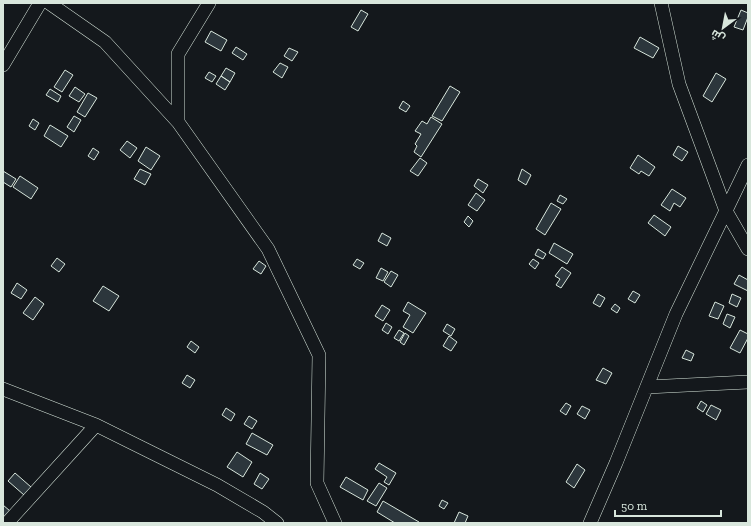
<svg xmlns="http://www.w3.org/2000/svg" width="751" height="526" font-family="'Zilla Slab',Cairo,serif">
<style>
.building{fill:#2c363c;stroke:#d8e6dc}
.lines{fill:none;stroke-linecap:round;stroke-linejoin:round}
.street-casing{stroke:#d8e6dc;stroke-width:14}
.street{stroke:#14181c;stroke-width:13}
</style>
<rect width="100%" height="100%" fill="#14181c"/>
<!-- building -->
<path class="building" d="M361 10 368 14 358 31 351 27Z
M741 10 748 13V17L743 30 734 27Z
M211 31 227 40 221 51 205 42Z
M640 37 659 48 653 58 634 48Z
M236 47 247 54 243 60 232 53Z
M289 48 298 52 292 61 284 56Z
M280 63 288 67 282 78 273 72Z
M226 68 235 73 230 82 221 76Z
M65 70 73 75 62 92 54 87Z
M209 72 216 76 212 82 205 78Z
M716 73 726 79 712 102 703 96Z
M221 76 230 82 225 90 216 84Z
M450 86 460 92 442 121 432 116Z
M75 87 85 94 79 102 69 96Z
M50 89 61 96 58 102 46 95Z
M88 93 97 98 85 117 77 112Z
M403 101 410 106 406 112 399 108Z
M74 116 81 120 74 132 67 127Z
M431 117 442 124 421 157 414 152 417 146 415 144 421 134 415 131 422 121 427 124Z
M33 119 39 123 35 130 29 126Z
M50 125 68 136 61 147 44 136Z
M127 141 137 148 130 158 120 150Z
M678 146 688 152 682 161 673 155Z
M146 147 160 156 151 170 138 161Z
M93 148 99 152 94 160 88 156Z
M638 155 655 167 649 176 641 171 639 174 630 168Z
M420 158 427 163 418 176 410 171Z
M140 169 151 174 145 185 134 179Z
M522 169 531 175 526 185 518 180Z
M3 171 16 179 11 187 3 182Z
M20 176 38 188 31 199 13 187Z
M478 179 488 185 483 193 474 186Z
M672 189 686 198 680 207 674 203 670 211 661 205Z
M476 193 485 200 477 211 468 205Z
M560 195 567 199 563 204 557 201Z
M551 203 561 209 545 235 536 229Z
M654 215 671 227 665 236 648 223Z
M468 216 473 221 469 227 464 222Z
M382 233 391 238 387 246 378 241Z
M554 243 573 254 567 264 549 253Z
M538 249 546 254 543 259 535 255Z
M57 258 65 264 59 272 51 266Z
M357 259 364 263 360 269 353 265Z
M533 259 539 263 535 269 529 264Z
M259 261 266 266 261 274 253 269Z
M562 267 571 273 561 288 556 285 560 279 555 276Z
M381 268 388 272 383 281 376 278Z
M391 271 398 275 391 287 384 282Z
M739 275 748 280V291L734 284Z
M17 283 27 290 21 299 11 293Z
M103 286 119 296 109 311 93 301Z
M633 291 640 295 635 303 628 299Z
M598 294 605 298 600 307 593 303Z
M732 294 741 298 737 307 729 303Z
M35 297 44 304 33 320 23 313Z
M408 302 426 313 413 333 403 327 410 315 403 311Z
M715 302 724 306 718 319 709 316Z
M615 304 620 308 617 313 611 309Z
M382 305 390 310 383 321 375 316Z
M727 314 735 317 730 328 723 324Z
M386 323 392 327 388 334 382 330Z
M447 324 455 329 451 336 443 331Z
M399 330 404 333 399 341 394 338Z
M740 330 748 334V338L740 353 730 348Z
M405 333 409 336 404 345 400 342Z
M449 336 457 342 451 351 443 346Z
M191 341 199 347 195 353 187 347Z
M686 350 694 354 691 361 682 358Z
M603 368 612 373 606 384 596 380Z
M187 375 195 380 190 388 182 383Z
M701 401 707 405 703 412 697 408Z
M566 403 571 406 566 415 560 411Z
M711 405 721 410 716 420 706 414Z
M582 406 590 410 585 419 577 414Z
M226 408 235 414 231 421 222 415Z
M249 416 257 421 252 429 244 424Z
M252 433 273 445 267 455 246 444Z
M237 452 252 462 243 477 227 467Z
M379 463 396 473 389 485 384 482 387 477 375 469Z
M577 464 585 470 574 488 566 482Z
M15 473 31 487 24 495 8 481Z
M260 473 269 479 262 489 254 484Z
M346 477 368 490 363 500 340 487Z
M379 483 387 488 376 506 367 501Z
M442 500 448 503 444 509 439 506Z
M383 501 419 522 418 523H395L377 512Z
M3 505 10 511 3 518Z
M459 512 468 516 465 523H454Z"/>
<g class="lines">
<!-- street casing -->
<g class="street-casing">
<path id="street" d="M49 3 105 42 178 122
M209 3 178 54V122L268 249 319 355 317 483 335 523
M661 3 679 84 726 211 748 249
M3 65 40 3
M647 387 748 382
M3 389 96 425 7 523
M96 425 217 485 263 512 277 523
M590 523 616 463 676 314 748 165"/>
</g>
<!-- street -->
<use href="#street" class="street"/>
</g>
<!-- border -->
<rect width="751" height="526" fill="none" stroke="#d8e6dc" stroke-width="8"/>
<!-- north arrow -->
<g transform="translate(723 28) rotate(212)" stroke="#14181c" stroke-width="3" paint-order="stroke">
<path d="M0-3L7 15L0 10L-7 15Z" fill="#d8e6dc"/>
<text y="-6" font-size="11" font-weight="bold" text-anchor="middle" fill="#d8e6dc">ش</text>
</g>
<!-- scale -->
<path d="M615 510v6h106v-6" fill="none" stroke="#d8e6dc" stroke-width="2"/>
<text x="621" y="510" font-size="12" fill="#d8e6dc" stroke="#14181c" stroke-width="3" paint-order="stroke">50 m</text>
</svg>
